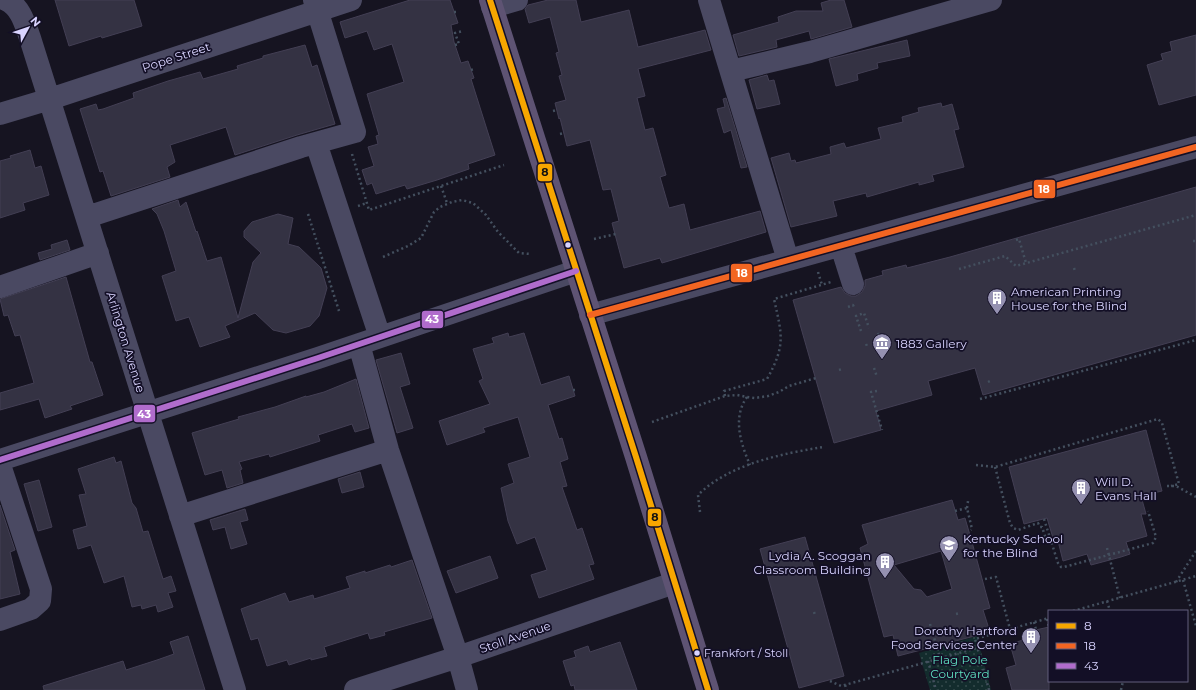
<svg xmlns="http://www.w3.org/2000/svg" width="1196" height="690" font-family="Montserrat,sans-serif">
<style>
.park{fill:url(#park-dots)}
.building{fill:#343243;stroke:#433f54;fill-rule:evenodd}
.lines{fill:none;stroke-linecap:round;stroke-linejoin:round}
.path{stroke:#44505f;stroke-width:2.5;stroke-dasharray:2 3;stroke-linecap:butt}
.minor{stroke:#4a4962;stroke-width:22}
.major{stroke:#5e5373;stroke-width:22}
.bus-1-casing{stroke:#130f26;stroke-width:9}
.bus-2-casing{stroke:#130f26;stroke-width:9}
.bus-3-casing{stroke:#130f26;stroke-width:9}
.bus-1{stroke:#f7a600;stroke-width:6}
.bus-2{stroke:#f26522;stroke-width:6}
.bus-3{stroke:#b06ccc;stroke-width:6}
.bus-dot{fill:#d9d4ff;stroke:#130f26;stroke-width:1.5}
.labels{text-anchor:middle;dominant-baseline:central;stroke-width:3.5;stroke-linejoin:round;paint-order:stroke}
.bus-label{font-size:11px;fill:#d9d4ff;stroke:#130f26;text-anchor:start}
.street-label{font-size:12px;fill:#d9d4ff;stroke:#130f26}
.poi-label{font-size:12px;fill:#d9d4ff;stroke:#130f26;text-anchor:start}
.park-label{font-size:12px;fill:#5fe0c0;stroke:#130f26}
.line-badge{stroke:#130f26;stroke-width:1.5}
.badge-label{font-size:11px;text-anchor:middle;font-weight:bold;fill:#fff}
.pale-badge-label{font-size:11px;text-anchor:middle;font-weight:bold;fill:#111}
</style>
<defs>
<pattern id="park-dots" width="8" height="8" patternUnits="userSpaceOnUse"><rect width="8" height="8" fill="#132c2d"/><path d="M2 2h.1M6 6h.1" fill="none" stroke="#354a4c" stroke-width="1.8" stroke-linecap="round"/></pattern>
</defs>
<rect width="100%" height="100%" fill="#161421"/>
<!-- park -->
<path class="park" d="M977 636 991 690H930L919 653Z"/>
<!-- building -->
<path class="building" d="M55 0H134L142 26 102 38 101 36 69 46Z
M410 0H450L458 23 451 25 454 42 461 63 468 61 474 78 471 79 495 155 468 164 469 169 437 180 407 189 405 185 376 194 372 183 367 185 362 170 374 166 368 147 378 144 376 136 379 135 367 94 404 82 392 44 374 50 367 31 345 38 340 22Z
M548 0H576L581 22 629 10 638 47 705 30 711 50 638 69 645 96 637 98 645 130 653 128 666 175 660 177 669 208 684 204 690 230 760 211 766 232 662 263 660 258 624 268 612 223 619 221 611 189 603 190 590 140 567 146 560 118 559 119 555 103 566 100 559 76 562 75 556 53 559 52 550 17 529 23 525 9 528 5Z
M831 0H844L852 27 811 39 809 31 776 40 777 47 739 56 733 35 779 22 778 17 796 11H823L821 3Z
M1196 35V95L1159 105 1147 65 1163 60 1161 54 1172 51 1170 42Z
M907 40 910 56 877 63 878 68 857 74 858 80 836 86 829 59Z
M305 45 312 67 317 65 335 124 297 135 235 155 226 127 170 145 175 162 167 167 170 177 111 196 103 171 100 172 80 109 96 104 98 110 103 109 134 98 133 93 168 81 200 72 203 79 238 69 237 66 263 58V56Z
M767 75 769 81 774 80 780 104 757 109 749 80Z
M726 98 747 167 741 168 731 130 724 133 721 123 717 109 725 107 723 99Z
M941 103 942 107 952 104 959 129 954 130 964 167 932 175 934 181 919 185V182L867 197 866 193 833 201 837 216 791 227 771 158 789 153 791 161 795 160 796 163 831 154 830 147 844 143 846 148 881 139 878 128 903 122 902 117 919 112 918 108Z
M30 150 35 168 41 166 49 195 23 203 25 210 0 218V161L11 158 10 156Z
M1196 187V335L983 395 975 368 928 381 932 395 876 411 881 430 834 443 793 300 841 287 845 293 851 296H856L862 292 865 286V280L883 275 882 271 906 265 907 268 950 257Z
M178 200 180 207 186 202 196 232 197 231 207 261 221 257 238 318 253 262 261 253 244 237V231L252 222 278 214 293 218 288 244 299 247 321 268 327 288 319 316 310 326 286 333 273 330 255 313 225 326 230 337 200 347 189 317 176 321 162 276 176 271 164 231 157 214 152 209Z
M67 240 70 250 40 260 38 253 52 249 51 245Z
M66 277 90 362H92L103 395 70 406 72 409 45 418 39 399 0 410V393L34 383 20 335 15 336 8 315 4 316 0 299Z
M508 333 509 337 524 333 541 385 569 376 575 396 548 405 559 439 562 438 568 459 560 462 567 486 562 487 577 530 582 528 594 564 589 565 594 579 539 598 531 575 547 570 535 537 517 544 508 521 501 488 514 483 508 464 530 457 518 417 483 428 485 432 447 445 439 421 490 404 479 381 483 379 473 349 494 343 492 338Z
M401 353 410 384 400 387 413 428 397 433 376 360Z
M356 379 369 428 355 432 352 424 318 435 320 441 270 457 269 454 239 462 242 469 240 470 243 483 227 488 222 470 205 475 192 433 239 419 238 417 275 407 306 396V397L324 392Z
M1146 430 1162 491 1141 496 1146 514H1141L1147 536 1126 542 1130 554 1121 557 1091 565 1087 554 1063 561 1057 537 1053 538 1047 518 1024 524 1009 467Z
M114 457 116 463 121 461 132 503 136 508 143 532 148 531 163 579 171 576 176 591 168 593 173 607 158 612 156 605 142 609 141 605 132 607 124 576 104 583 91 545 78 549 73 530 87 526 79 495 86 494 78 469Z
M360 472 364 487 342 493 338 479Z
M39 480 52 527 38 531 24 484Z
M952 500 958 520 965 518 972 542 990 608 983 610 990 632 898 656 893 635 884 637 860 548 868 544 862 525ZM941 551 952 589 927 597 921 590 914 589 894 565Z
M0 505 15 550 10 552 20 594 0 599Z
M245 509 248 520 240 522 247 544 231 549 225 527 213 530 210 520Z
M805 537 844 676 799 688 760 549Z
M490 556 498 578 456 593 447 571Z
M412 560 432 618 384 632 385 635 370 639 368 633 324 647 327 656 311 660V658L289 665 287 660 267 666 258 638 251 640 241 609 285 593 289 602 313 595 314 599 350 588 346 577 365 571V573L390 565 391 567Z
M1049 627V690H1012L1006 668 1016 665 1010 644 1033 637 1031 631Z
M188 636 205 690H44L43 686 123 661 126 670 157 660 174 654 170 642Z
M620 642 637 690H575L574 685 571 686 563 661 576 657 574 651 588 646 590 652Z"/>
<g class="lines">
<!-- path -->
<path class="path" d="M454 12H457
M455 45 459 44 455 33 463 31
M471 70 474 69
M553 111 557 110
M560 134 564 133
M352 154 369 210 504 165
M441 186 447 203
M358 206 367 203
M308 214 339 311
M594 239 616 234
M1016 240 1019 239 1026 263
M1193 241H1196
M383 257 408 246 421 238 434 212 440 207 452 202 462 200 473 203 486 215 498 232 519 253 531 254
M1074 268 1075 271
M959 269 1005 256 1016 266 1196 215
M818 272 822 285
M848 307 853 305 854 307
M861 331 856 316 864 313 869 328
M878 333 879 336
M866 344 868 348
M874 368 877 377
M839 370 842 369
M988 382 990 381
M573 390H575
M877 391 871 392 882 430
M725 396 724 391 767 379C786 345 782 335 774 299L831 282
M747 397C732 418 741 444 750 465
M980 399 1196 340
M652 422 725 396 737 395 747 397 755 398 768 396 779 392 789 386 816 378
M976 465 995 467 1158 419 1162 423 1179 484 1171 486
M995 467 1010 523 1013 528 1018 530 1038 523 1040 527H1042L1046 539H1050
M1167 486H1176L1196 497
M967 508 968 501
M955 511 967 508 972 529 971 530
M700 512 698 495C729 464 781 454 823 447
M1044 519 1058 563 1061 567H1064L1153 543 1156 537 1148 511
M1107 548 1120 598
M985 579 996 577 1010 629
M1183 580 1196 626
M1176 582 1196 551
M1107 601 1110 611
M1073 611 1196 576
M814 612 815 615
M956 614 960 613
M1047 619 1049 627
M1034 622 1036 630
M930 624 940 658
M928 661 936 690
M830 681 841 686 977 648
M845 685 847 690
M989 690 975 639 1049 618
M1121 690 1123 681"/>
<!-- minor -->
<path class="minor" d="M6 0C21 7 25 24 30 38L235 690
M709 0 788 260
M492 7 517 0
M731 71 810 52 991 0
M0 114 50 99 351 0
M316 143 380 337
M87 217 301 147 355 132 314 0
M841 246 853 284
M0 287 98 253
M590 315 1196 147
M359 344 388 450 458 657 467 690
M0 460 318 358 576 271
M0 465 41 589 40 601 31 609 0 620
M180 516 388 450
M355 690 458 657 674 583"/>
<!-- major -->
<path class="major" d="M490 0 636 457 708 690"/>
<!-- bus-1 casing -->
<g class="bus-1-casing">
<path id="bus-1" d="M490 0 636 457 708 690"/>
</g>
<!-- bus-2 casing -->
<g class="bus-2-casing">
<path id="bus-2" d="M590 315 1196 147"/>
</g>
<!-- bus-3 casing -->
<g class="bus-3-casing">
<path id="bus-3" d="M0 460 318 358 576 271"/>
</g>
<!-- bus-1 -->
<use href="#bus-1" class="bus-1"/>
<!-- bus-2 -->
<use href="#bus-2" class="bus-2"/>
<!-- bus-3 -->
<use href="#bus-3" class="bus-3"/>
</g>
<!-- icons -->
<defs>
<g id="building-pin" transform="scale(1)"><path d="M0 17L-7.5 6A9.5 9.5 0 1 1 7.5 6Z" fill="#9591b1" stroke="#130f26"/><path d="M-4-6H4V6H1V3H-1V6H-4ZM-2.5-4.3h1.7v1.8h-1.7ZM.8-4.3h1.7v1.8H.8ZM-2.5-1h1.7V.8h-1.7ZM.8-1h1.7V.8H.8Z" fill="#fff"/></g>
<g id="museum-pin" transform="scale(1)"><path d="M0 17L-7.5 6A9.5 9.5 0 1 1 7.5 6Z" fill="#9591b1" stroke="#130f26"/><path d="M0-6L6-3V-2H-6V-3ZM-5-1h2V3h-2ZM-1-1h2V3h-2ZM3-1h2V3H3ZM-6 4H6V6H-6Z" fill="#fff"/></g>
<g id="school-pin" transform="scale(1)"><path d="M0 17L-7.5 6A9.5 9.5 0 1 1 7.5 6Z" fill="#9591b1" stroke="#130f26"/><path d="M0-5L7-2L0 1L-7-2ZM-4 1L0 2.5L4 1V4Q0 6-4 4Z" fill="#fff"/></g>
</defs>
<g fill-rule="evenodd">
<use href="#building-pin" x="997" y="298"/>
<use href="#museum-pin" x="882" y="343"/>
<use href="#building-pin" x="1081" y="488"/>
<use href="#school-pin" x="949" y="545"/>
<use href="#building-pin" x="885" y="562"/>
<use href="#building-pin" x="1031" y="637"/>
</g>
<!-- markers -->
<g class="bus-dot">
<circle cx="568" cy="245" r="3.5"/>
<circle cx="697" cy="653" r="3.5"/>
</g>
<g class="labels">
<!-- bus labels -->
<g class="bus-label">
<text x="704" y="653">Frankfort / Stoll</text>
</g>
<!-- street labels -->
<g class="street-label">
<text transform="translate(176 57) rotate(-18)">Pope Street</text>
<text transform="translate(126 342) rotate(73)">Arlington Avenue</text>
<text transform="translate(515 637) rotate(-19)">Stoll Avenue</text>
</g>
<!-- poi labels -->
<g class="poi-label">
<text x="1011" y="291">American Printing<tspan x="1011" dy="14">House for the Blind</tspan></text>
<text x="896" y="343">1883 Gallery</text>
<text x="1095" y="481">Will D.<tspan x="1095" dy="14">Evans Hall</tspan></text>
<text x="963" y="538">Kentucky School<tspan x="963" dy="14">for the Blind</tspan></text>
<text x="871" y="555" text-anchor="end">Lydia A. Scoggan<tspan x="871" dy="14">Classroom Building</tspan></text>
<text x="1017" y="630" text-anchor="end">Dorothy Hartford<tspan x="1017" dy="14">Food Services Center</tspan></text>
</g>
<!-- park labels -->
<g class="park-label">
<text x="960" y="659">Flag Pole<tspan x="960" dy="14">Courtyard</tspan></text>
</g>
</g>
<g class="line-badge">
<rect x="537" y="163" width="16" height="19" rx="4" fill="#f7a600"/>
<rect x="1033" y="179" width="23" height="20" rx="4" fill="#f26522"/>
<rect x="730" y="263" width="23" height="20" rx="4" fill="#f26522"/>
<rect x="421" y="310" width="23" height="19" rx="4" fill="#b06ccc"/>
<rect x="133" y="404" width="23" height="19" rx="4" fill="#b06ccc"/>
<rect x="647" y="508" width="15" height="19" rx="4" fill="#f7a600"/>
</g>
<g class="badge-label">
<text x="1044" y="193">18</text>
<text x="742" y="277">18</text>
<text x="432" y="323">43</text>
<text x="144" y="418">43</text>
</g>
<g class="pale-badge-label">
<text x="545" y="176">8</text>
<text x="655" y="521">8</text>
</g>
<!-- legend -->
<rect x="1048" y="610" width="140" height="72" fill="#130f26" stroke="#625e7d"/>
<rect x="1056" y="623" width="20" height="6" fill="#f7a600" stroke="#625e7d"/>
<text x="1084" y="630" font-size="12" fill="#d9d4ff">8</text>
<rect x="1056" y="643" width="20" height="6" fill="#f26522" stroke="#625e7d"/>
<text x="1084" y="650" font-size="12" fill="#d9d4ff">18</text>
<rect x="1056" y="663" width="20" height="6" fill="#b06ccc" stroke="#625e7d"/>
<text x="1084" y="670" font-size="12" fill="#d9d4ff">43</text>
<!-- north arrow -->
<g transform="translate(28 28) rotate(50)" stroke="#130f26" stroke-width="3" paint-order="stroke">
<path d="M0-3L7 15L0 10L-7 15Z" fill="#d9d4ff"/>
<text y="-6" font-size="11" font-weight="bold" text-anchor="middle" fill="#d9d4ff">N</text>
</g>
</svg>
